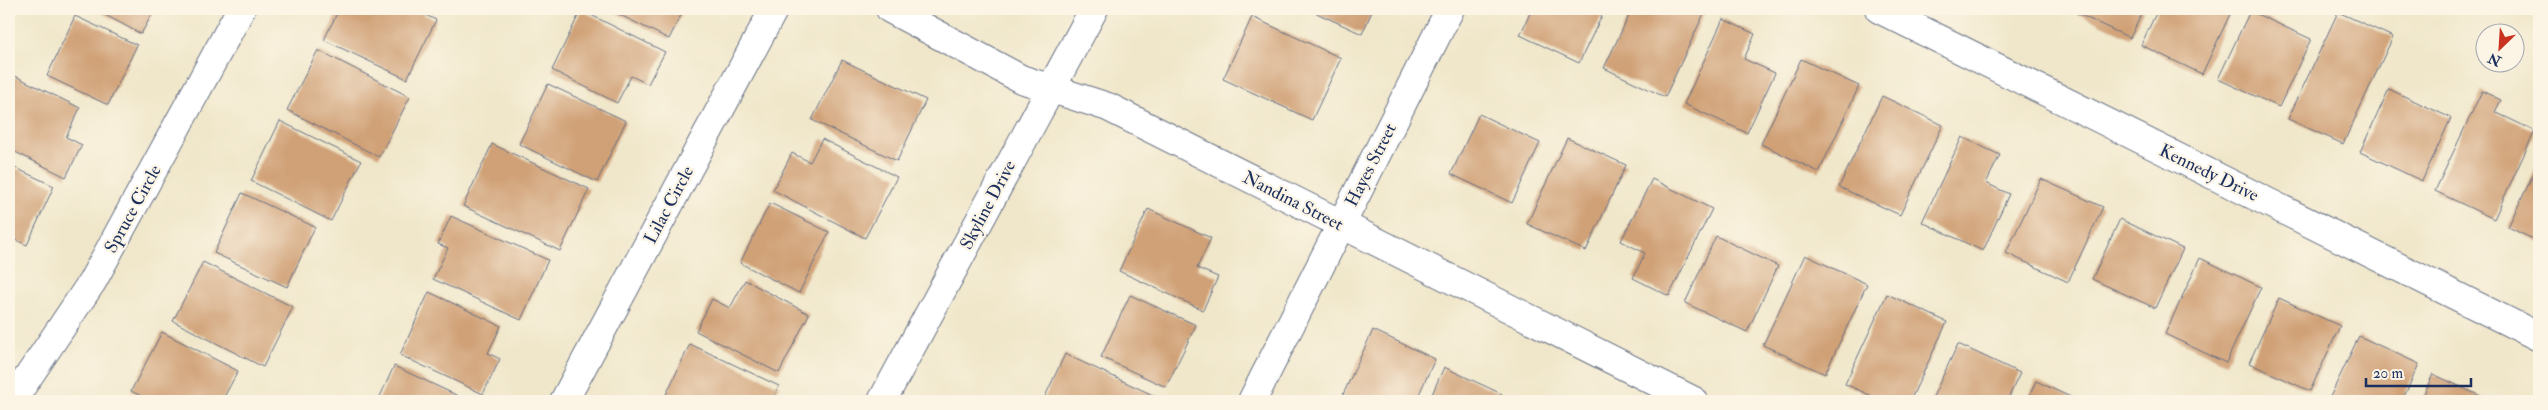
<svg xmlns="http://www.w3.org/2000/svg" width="2548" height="410" font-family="'IM FELL Double Pica',serif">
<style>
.building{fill:#d0a177}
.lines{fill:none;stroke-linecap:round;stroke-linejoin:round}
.minor-casing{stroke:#666f84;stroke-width:30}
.tertiary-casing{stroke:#666f84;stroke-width:30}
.minor{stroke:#fff;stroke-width:28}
.tertiary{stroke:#fff;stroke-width:28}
.labels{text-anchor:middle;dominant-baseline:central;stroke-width:4.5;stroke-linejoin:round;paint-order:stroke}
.street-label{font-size:18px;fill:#1b2f5e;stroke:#fcf5e5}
</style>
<rect width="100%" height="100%" fill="#fcf5e5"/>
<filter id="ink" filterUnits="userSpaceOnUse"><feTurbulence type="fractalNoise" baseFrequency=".02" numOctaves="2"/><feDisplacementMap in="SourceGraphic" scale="10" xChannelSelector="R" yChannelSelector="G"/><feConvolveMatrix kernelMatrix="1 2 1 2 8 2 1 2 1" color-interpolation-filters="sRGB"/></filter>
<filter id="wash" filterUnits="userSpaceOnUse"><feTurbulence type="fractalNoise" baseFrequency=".0096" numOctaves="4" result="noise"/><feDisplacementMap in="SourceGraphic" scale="20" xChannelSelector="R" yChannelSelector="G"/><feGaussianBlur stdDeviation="1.12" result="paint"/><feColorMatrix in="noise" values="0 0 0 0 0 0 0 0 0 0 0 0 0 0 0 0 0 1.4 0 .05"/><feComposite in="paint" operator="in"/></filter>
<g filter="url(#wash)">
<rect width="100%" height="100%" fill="#f0e7ca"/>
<g id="blocks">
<!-- building -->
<path class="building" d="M94 9H155L141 34Z
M339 9 358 11 359 9H413L436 20 407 79 324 40Z
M608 9H684L669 39Z
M1308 9H1373L1362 34Z
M1532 9H1605L1579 63 1520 35Z
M1632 9H1706L1665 97 1604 68Z
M2068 9H2144L2130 38Z
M2158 9H2223L2231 12 2202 74 2141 45Z
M581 10 665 52 648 84 631 76 617 103 552 70Z
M2250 11 2311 39 2279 107 2218 79Z
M2338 12 2393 37 2343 144 2288 119Z
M75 16 137 45 108 105 47 76Z
M1252 17 1341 58 1312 120 1223 79Z
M1723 19 1755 34 1744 59 1775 73 1747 133 1684 104Z
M318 50 410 97 379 157 287 110Z
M1801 59 1859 86 1819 172 1761 144Z
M842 60 926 100 897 161 812 120Z
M15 76 80 108 66 137 82 145 66 177 9 149V90Z
M548 84 626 121 597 182 519 144Z
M2389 89 2451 118 2422 181 2360 152Z
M2482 91 2501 100 2495 112 2535 131 2494 219 2435 191Z
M1882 96 1943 125 1900 215 1839 187Z
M1479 114 1540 143 1512 203 1451 174Z
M280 121 361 161 331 221 251 181Z
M1962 137 2000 155 1986 183 2009 194 1983 251 1922 222Z
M1567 138 1626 165 1586 251 1527 224Z
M822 139 897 177 865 238 773 190 792 153 810 162Z
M492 144 589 189 560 251 463 206Z
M2539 162V242L2508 227Z
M9 165 54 186 27 245 9 237Z
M1652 179 1712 209 1669 296 1633 278 1645 253 1621 241Z
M2041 179 2103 207 2068 282 2006 253Z
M242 193 315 227 287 287 214 253Z
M770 203 829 232 799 293 740 263Z
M1148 209 1211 238 1197 268 1218 277 1203 310 1119 271Z
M451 216 548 260 521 320 433 279 448 248 438 244Z
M2120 219 2183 249 2155 308 2092 279Z
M1716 236 1778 266 1747 332 1685 303Z
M1805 255 1867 284 1825 374 1763 345Z
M2200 258 2261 287 2226 363 2165 334Z
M203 262 293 307 263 367 173 321Z
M745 280 809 314 779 373 696 331 712 299 730 308Z
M429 292 501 326 488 353 500 359 483 394 400 355Z
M1887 294 1947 322 1910 401H1883L1845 384Z
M1130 295 1196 325 1166 387 1101 357Z
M2279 298 2340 326 2310 391 2249 363Z
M1373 330 1435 359 1416 401H1340Z
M162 332 238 371 222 401H151L131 391Z
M2359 336 2419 364 2402 401H2339L2330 397Z
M690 344 779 386 772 401H663Z
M1958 344 2020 373 2007 401H1931Z
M1065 354 1155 396 1153 401H1043Z
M394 366 469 401H378Z
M1444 367 1502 394 1498 401H1429Z
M2433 374 2491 401H2421Z
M2036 381 2079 401H2027Z"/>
</g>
</g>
<g filter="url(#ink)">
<use href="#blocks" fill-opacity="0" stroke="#666f84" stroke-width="1"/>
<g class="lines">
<!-- minor casing -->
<g class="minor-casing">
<path id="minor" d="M890 9 1021 79 1108 107 1694 401
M1879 9 2539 337
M12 401 92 282 241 9
M564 401 774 9
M1252 401 1450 9"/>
</g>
<!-- tertiary casing -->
<g class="tertiary-casing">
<path id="tertiary" d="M882 401 1094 9"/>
</g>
<!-- minor -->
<use href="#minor" class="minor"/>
<!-- tertiary -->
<use href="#tertiary" class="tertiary"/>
</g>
</g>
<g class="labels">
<!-- street labels -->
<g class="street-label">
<text transform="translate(1371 165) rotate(-63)">Hayes Street</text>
<text transform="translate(2209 173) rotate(26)">Kennedy Drive</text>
<text transform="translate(1293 201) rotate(27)">Nandina Street</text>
<text transform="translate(669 205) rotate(-62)">Lilac Circle</text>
<text transform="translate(988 205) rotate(-62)">Skyline Drive</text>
<text transform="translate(133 209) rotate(-61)">Spruce Circle</text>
</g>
</g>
<!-- margin -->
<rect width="2548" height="410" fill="none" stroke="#fcf5e5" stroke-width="30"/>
<!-- north arrow -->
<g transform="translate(2500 48) rotate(205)"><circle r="24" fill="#fcf5e5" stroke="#a2a6af"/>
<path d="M0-4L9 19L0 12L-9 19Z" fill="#c8321e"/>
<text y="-8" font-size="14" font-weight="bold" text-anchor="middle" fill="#1b2f5e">N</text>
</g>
<!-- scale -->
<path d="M2366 378v8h105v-8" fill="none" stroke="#1b2f5e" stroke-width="2.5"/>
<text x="2373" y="378" font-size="15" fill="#1b2f5e" stroke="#fcf5e5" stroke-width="4" paint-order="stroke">20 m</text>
</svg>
